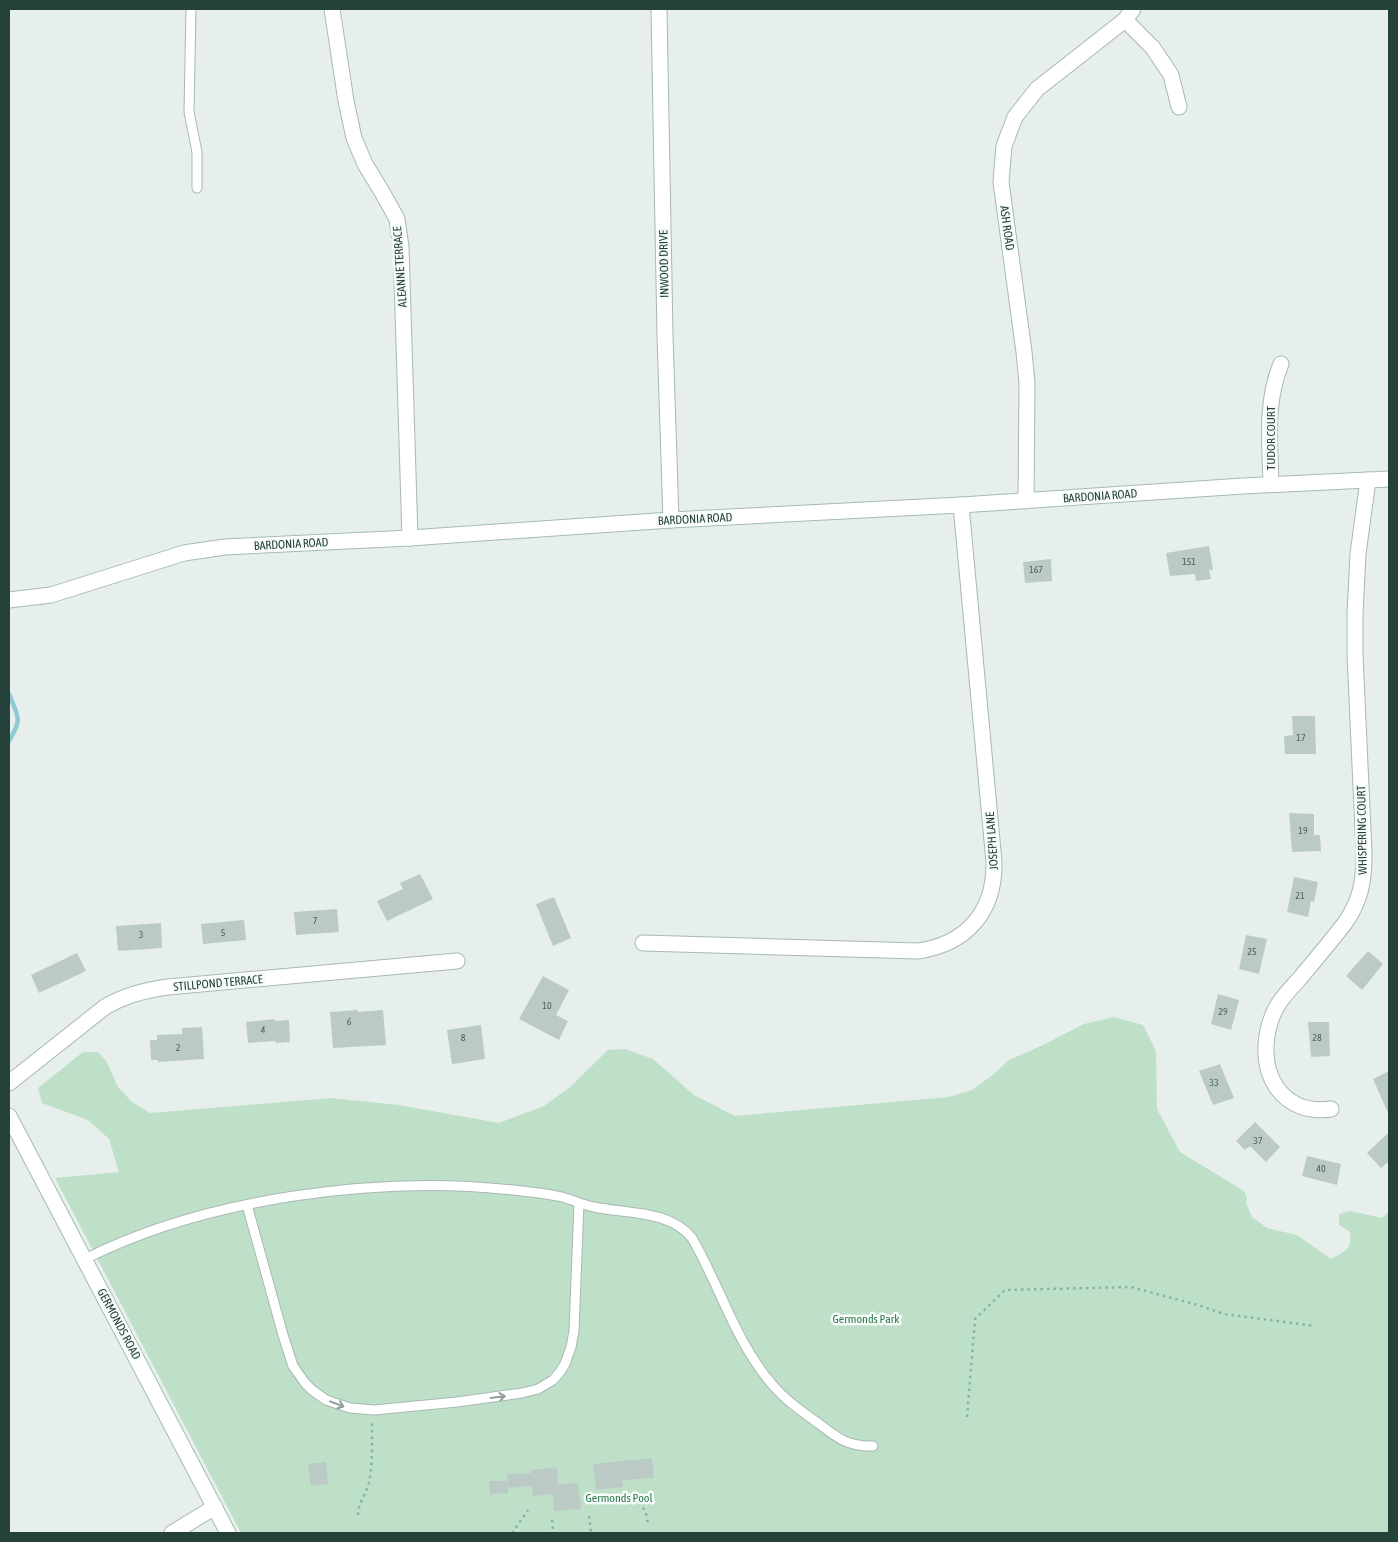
<svg xmlns="http://www.w3.org/2000/svg" width="1398" height="1542" font-family="'Asap Condensed',sans-serif">
<style>
.green{fill:#bfe0c8}
.lines{fill:none;stroke-linecap:round;stroke-linejoin:round}
.stream{stroke:#8ec9d4;stroke-width:4.5}
.building{fill:#bbcac4}
.lane-casing{stroke:#a8b8b2;stroke-width:11}
.street-casing{stroke:#a8b8b2;stroke-width:17}
.secondary-casing{stroke:#a4bbb3;stroke-width:17}
.path{stroke:#86b3a5;stroke-width:2.5;stroke-dasharray:2.5 4;stroke-linecap:butt}
.lane{stroke:#fff;stroke-width:9}
.street{stroke:#fff;stroke-width:15}
.secondary{stroke:#fff;stroke-width:15}
.oneway{stroke:#92a09c}
.labels{text-anchor:middle;dominant-baseline:central;stroke-width:5;stroke-linejoin:round;paint-order:stroke}
.number-label{font-size:10px;fill:#4a645c}
.street-label{font-size:12px;fill:#24423a;stroke:#f7fbf9}
.park-label{font-size:12px;fill:#2d7a4b;stroke:#f7fbf9}
</style>
<rect width="100%" height="100%" fill="#e6efeb"/>
<!-- green -->
<path class="green" d="M1114 1017 1143 1025 1156 1051 1157 1109 1180 1152 1244 1191 1247 1197 1246 1203 1252 1217 1267 1228 1297 1235 1331 1259C1346 1251 1352 1250 1350 1232L1339 1225V1214L1350 1211 1382 1218 1389 1211V1533H241L55 1178 119 1172 109 1139 88 1120 42 1103 38 1088 83 1052H98L107 1062 118 1087 132 1102 150 1113 331 1098 399 1105 499 1123 544 1106 570 1087 608 1050 625 1049 653 1059 694 1095 735 1116 949 1097 972 1090 994 1074 1009 1060 1043 1045 1084 1024Z"/>
<g class="lines">
<!-- stream -->
<path class="stream" d="M9 694C18 717 23 718 9 741"/>
</g>
<!-- building -->
<path class="building" d="M1209 546 1213 570H1209L1211 579 1196 581 1195 574 1170 576 1166 553Z
M1051 559 1052 581 1025 583 1023 562Z
M1292 716H1315L1316 754H1285L1284 736 1293 735Z
M1289 813 1314 814V835H1320L1321 851 1292 852Z
M420 874 433 899 387 921 377 901 403 889 400 883Z
M1294 877 1318 882 1314 902 1311 901 1308 917 1287 912Z
M554 897 571 938 553 946 536 904Z
M337 909 339 932 296 935 294 912Z
M244 920 246 940 203 944 201 924Z
M161 923 162 948 118 951 116 926Z
M1246 935 1267 939 1259 974 1239 969Z
M1368 951 1383 964 1362 990 1346 976Z
M77 953 86 971 39 993 31 975Z
M543 976 569 990 556 1015 568 1021 559 1040 519 1019Z
M1218 994 1239 1000 1231 1030 1211 1024Z
M358 1010V1012L383 1010 386 1045 333 1048 330 1012Z
M275 1019V1021L289 1020 290 1042 276 1043 275 1041 248 1043 246 1022Z
M1308 1022H1329L1330 1056 1311 1057Z
M481 1025 485 1059 452 1064 447 1030Z
M202 1027 204 1059 158 1062V1060H151L150 1040H157V1035L182 1034V1028Z
M1220 1064 1234 1098 1213 1105 1199 1071Z
M1389 1071V1115L1373 1079Z
M1255 1122 1280 1147 1266 1162 1250 1146 1245 1150 1236 1141Z
M1389 1132V1161L1381 1168 1367 1153Z
M1307 1156 1341 1164 1337 1185 1302 1176Z
M652 1458 654 1478 622 1480 623 1487 596 1490 593 1464Z
M326 1462 328 1484 311 1486 308 1464Z
M557 1467 558 1484 578 1483 581 1509 554 1511 553 1494 533 1496 532 1486 508 1488 507 1474 531 1473 530 1470Z
M489 1481H507L508 1493 490 1494Z"/>
<g class="lines">
<!-- lane casing -->
<g class="lane-casing">
<path id="lane" d="M191 9 189 112 197 152V188
M247 1205 283 1335 293 1366 305 1383 312 1390 326 1400 350 1408 374 1410 457 1402 522 1393 538 1389 553 1380 560 1372 565 1364 571 1347 574 1331 579 1203
M85 1259C206 1198 379 1175 513 1190 529 1192 546 1193 562 1197 573 1200 583 1205 594 1207 627 1214 670 1210 692 1238 720 1286 735 1341 771 1383 784 1399 801 1411 818 1423 836 1437 848 1447 873 1446"/>
</g>
<!-- street casing -->
<g class="street-casing">
<path id="street" d="M332 9 346 101 354 138 365 164 382 192 397 219 401 247 410 538
M659 9 665 336 671 520
M1125 20 1153 48 1171 75 1179 107
M1271 484C1270 443 1265 402 1281 364
M1026 501 1027 383 1024 352 1001 182 1004 146 1015 117 1037 89 1125 20 1133 9
M643 943 918 951C967 944 995 911 994 862L961 505
M9 1083 105 1007C125 995 145 990 168 987L457 961
M1331 1109C1310 1112 1290 1106 1277 1088 1260 1064 1264 1027 1279 1003 1285 994 1294 985 1301 977 1316 959 1331 941 1345 923 1361 900 1364 881 1364 853L1355 655V614L1358 554 1368 480
M172 1533 215 1507"/>
</g>
<!-- secondary casing -->
<g class="secondary-casing">
<path id="secondary" d="M9 600 51 595 184 553 225 547 410 538 671 520 961 505 1243 486 1389 479
M9 1116 228 1533"/>
</g>
<!-- path -->
<path class="path" d="M967 1417 975 1319 1005 1290 1131 1287 1198 1305 1224 1314 1315 1326
M637 1496 646 1513 648 1524
M358 1515C358 1503 367 1493 369 1482 373 1462 372 1441 372 1422
M589 1516 591 1533
M552 1520 553 1531
M512 1533 528 1510"/>
<!-- lane -->
<use href="#lane" class="lane"/>
<!-- street -->
<use href="#street" class="street"/>
<!-- secondary -->
<use href="#secondary" class="secondary"/>
</g>
<!-- one-way arrows -->
<defs><path id="oneway-shaft" d="M-6 0H5M1.5-3L5.5 0L1.5 3" fill="none" stroke-width="1.6" stroke-linecap="round" stroke-linejoin="round" transform="scale(1.25)"/></defs>
<g class="oneway">
<use href="#oneway-shaft" transform="translate(498 1397) rotate(-7)"/>
<use href="#oneway-shaft" transform="translate(337 1404) rotate(21)"/>
</g>
<g class="labels">
<!-- number labels -->
<g class="number-label">
<text x="1189" y="561">151</text>
<text x="1036" y="569">167</text>
<text x="1301" y="737">17</text>
<text x="1303" y="830">19</text>
<text x="1300" y="895">21</text>
<text x="315" y="920">7</text>
<text x="223" y="932">5</text>
<text x="141" y="934">3</text>
<text x="1252" y="951">25</text>
<text x="547" y="1005">10</text>
<text x="1223" y="1011">29</text>
<text x="349" y="1021">6</text>
<text x="263" y="1029">4</text>
<text x="463" y="1037">8</text>
<text x="1317" y="1037">28</text>
<text x="178" y="1047">2</text>
<text x="1214" y="1082">33</text>
<text x="1258" y="1140">37</text>
<text x="1321" y="1168">40</text>
</g>
<!-- street labels -->
<g class="street-label">
<text transform="translate(1007 228) rotate(82)">ASH ROAD</text>
<text transform="translate(664 264) rotate(-91)">INWOOD DRIVE</text>
<text transform="translate(400 267) rotate(-94)">ALEANNE TERRACE</text>
<text transform="translate(1271 438) rotate(-90)">TUDOR COURT</text>
<text transform="translate(1100 496) rotate(-4)">BARDONIA ROAD</text>
<text transform="translate(695 519) rotate(-3)">BARDONIA ROAD</text>
<text transform="translate(291 544) rotate(-3)">BARDONIA ROAD</text>
<text transform="translate(1362 830) rotate(-91)">WHISPERING COURT</text>
<text transform="translate(992 841) rotate(-94)">JOSEPH LANE</text>
<text transform="translate(218 983) rotate(-5)">STILLPOND TERRACE</text>
<text transform="translate(119 1324) rotate(62)">GERMONDS ROAD</text>
</g>
<!-- park labels -->
<g class="park-label">
<text x="866" y="1319">Germonds Park</text>
<text x="619" y="1498">Germonds Pool</text>
</g>
</g>
<!-- border -->
<rect width="1398" height="1542" fill="none" stroke="#24423a" stroke-width="20"/>
</svg>
